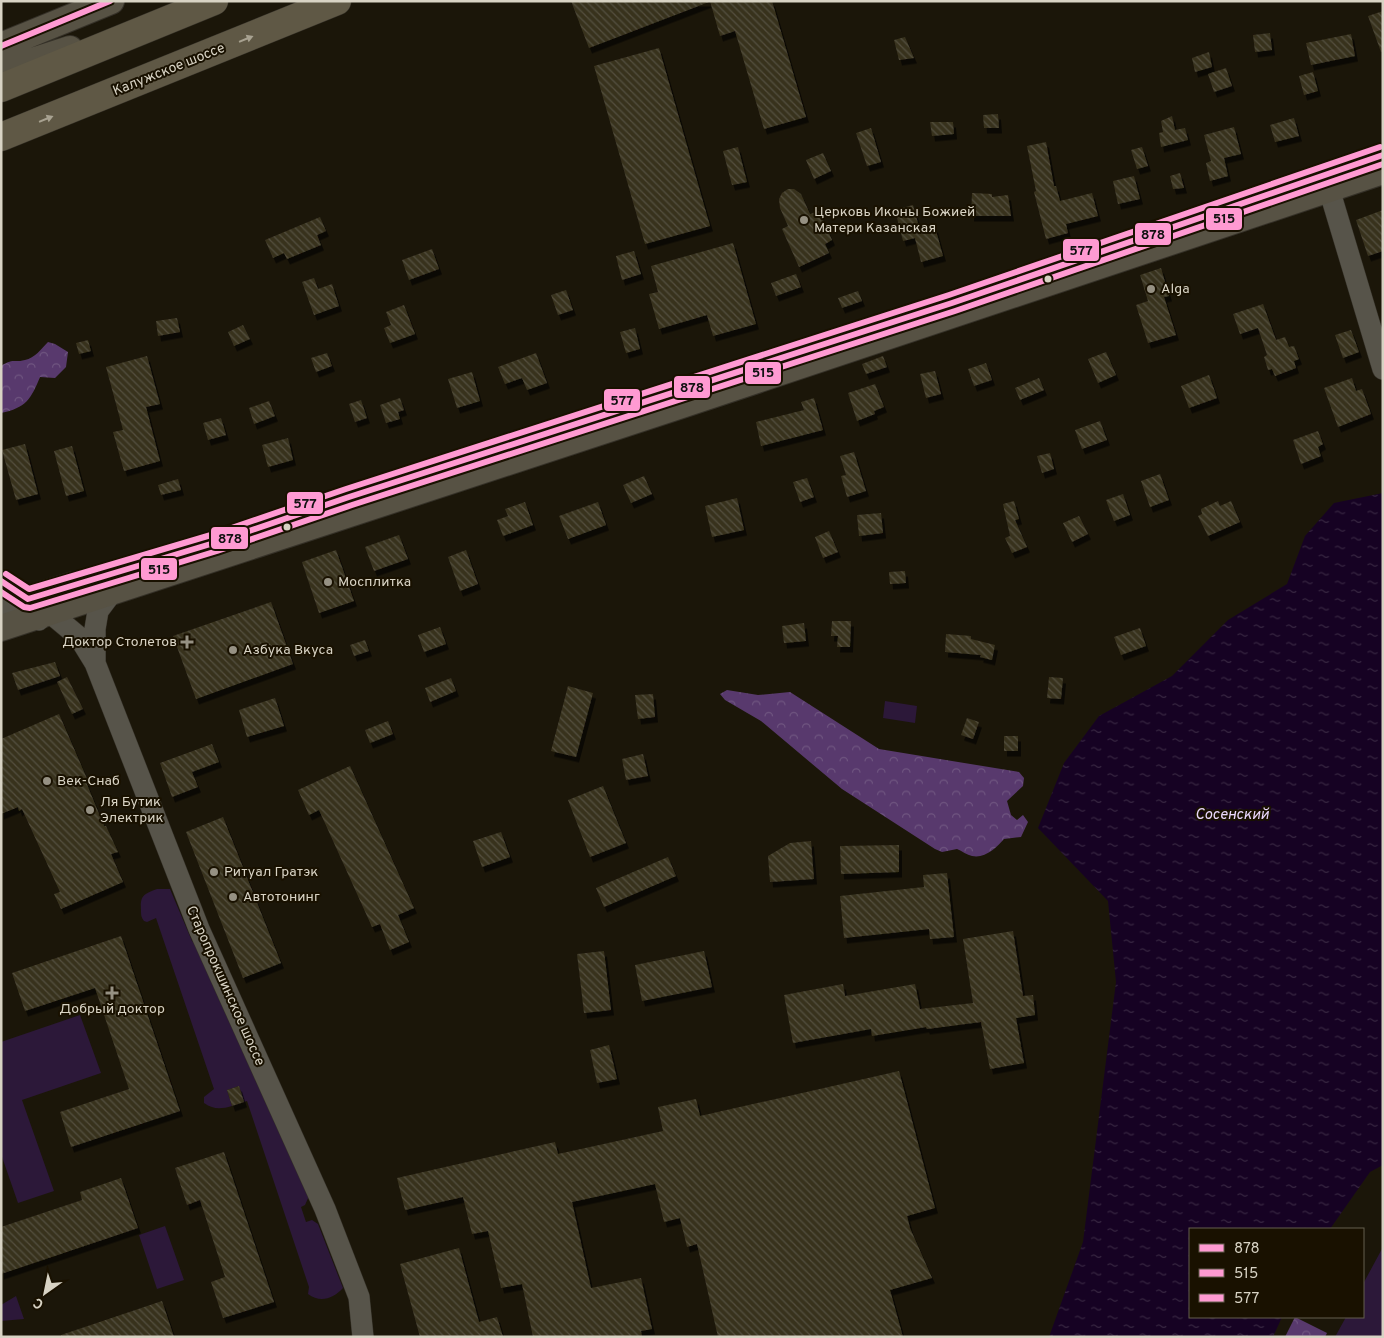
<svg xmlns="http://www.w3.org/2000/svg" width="1384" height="1338" font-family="Overpass,sans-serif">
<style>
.green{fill:#2c1839}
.forest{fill:url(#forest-crowns)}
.water{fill:url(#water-ripples)}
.building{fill:url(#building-back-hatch);filter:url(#shadow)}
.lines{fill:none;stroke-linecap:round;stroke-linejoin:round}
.minor-casing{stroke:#353128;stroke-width:22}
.major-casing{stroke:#353128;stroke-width:28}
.highway-casing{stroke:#353128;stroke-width:29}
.minor{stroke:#57544a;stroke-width:21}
.major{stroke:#575244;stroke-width:26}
.highway{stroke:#5f5845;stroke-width:28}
.bus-1-casing{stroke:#191100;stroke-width:10}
.bus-2-casing{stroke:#191100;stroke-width:10}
.bus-3-casing{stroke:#191100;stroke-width:10}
.bus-1{stroke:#ff9ad2;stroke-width:6}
.bus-2{stroke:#ff9ad2;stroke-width:6}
.bus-3{stroke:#ff9ad2;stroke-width:6}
.oneway{fill:#a8a291}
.poi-dot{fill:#969183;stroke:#191100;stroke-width:2}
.bus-dot{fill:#d8d3c4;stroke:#191100;stroke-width:2}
.labels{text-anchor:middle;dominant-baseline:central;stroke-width:4;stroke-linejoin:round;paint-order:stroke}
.street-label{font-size:14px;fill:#d8d3c4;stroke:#191100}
.poi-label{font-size:14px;fill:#d8d3c4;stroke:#191100;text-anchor:start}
.water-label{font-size:15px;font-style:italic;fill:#ead7fc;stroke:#191100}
.line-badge{stroke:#191100;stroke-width:2}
.pale-badge-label{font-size:14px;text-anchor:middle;font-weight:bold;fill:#111}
</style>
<defs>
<pattern id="forest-crowns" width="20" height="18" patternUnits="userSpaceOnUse" patternTransform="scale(1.25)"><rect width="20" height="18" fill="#58396d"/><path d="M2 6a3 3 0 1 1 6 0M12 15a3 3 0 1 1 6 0" fill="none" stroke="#6f5580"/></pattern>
<pattern id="water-ripples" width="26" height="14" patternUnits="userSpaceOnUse" patternTransform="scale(1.25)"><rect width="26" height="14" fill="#160223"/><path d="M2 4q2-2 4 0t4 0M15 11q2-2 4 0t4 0" fill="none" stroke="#372641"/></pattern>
<pattern id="building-back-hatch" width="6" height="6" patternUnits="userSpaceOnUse" patternTransform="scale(1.25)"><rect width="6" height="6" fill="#38321f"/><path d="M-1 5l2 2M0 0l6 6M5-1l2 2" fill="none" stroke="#544f3e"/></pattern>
<filter id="shadow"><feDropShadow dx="3" dy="5.5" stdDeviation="0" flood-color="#0009"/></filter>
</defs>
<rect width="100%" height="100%" fill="#1b1609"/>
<!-- green -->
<path class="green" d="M885 701 917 706 915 723 883 718Z
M157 889H170L192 941 203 948 309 1196 305 1205 301 1207 306 1222 312 1220 318 1224 343 1288C333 1299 320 1303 308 1294L309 1287 247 1101 244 1102 239 1086 227 1090 232 1106C221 1109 214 1110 204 1103V1097L214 1089 156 918 147 922 144 921C141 917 141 915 141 910 140 895 144 894 157 889Z
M80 1015 101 1073 22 1100 54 1191 18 1203 1 1154V1042Z
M165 1226 184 1280 157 1289 139 1235Z
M1383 1247V1337H1335L1346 1317H1363V1284Z
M16 1296 24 1319 1 1321V1305Z"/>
<!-- forest -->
<path class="forest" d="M48 342 55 344 68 352 66 367 55 378 40 377C31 399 26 408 1 413V366C14 358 14 363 25 360 35 358 41 349 48 342Z
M727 690 758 695 790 692 879 749 1019 772 1024 778 1023 786 1007 801 1011 815 1017 820 1023 815 1028 822 1021 837 1004 839C997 847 985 859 972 856 967 855 962 851 957 849L942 852 935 849 842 789 761 721 725 700 720 694Z
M1295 1317 1327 1333 1325 1337H1285Z"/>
<!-- water -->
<path class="water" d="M1383 493V1165L1370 1172 1330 1229H1190V1317H1282L1273 1337H1049L1083 1242 1116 982 1108 901 1038 828 1064 763 1099 716 1172 676 1228 620 1287 584 1305 536 1334 503Z"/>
<!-- building -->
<path class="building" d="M571 1H709V2L589 48Z
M710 1H772L806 117 764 129 735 31 720 36Z
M1383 11V51L1381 52 1368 16Z
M1270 33 1272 50 1255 52 1253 35Z
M1351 34 1355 56 1311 65 1306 43Z
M905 37 914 58 899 60 894 40Z
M659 48 710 226 645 244 594 66Z
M1209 52 1212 67 1195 72 1192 58Z
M1226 68 1232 86 1214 92 1208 74Z
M1313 72 1318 91 1304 95 1299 76Z
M998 114 999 128H984L983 115Z
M1172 116 1175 130 1185 128 1188 140 1161 147 1159 133 1163 132 1161 121Z
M1294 118 1299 136 1275 142 1270 125Z
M930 122H953L954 134 932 136Z
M1234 127 1241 154 1224 158 1228 176 1210 181 1206 163 1211 161 1204 135Z
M871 128 881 162 867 166 856 133Z
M1046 142 1054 186H1056L1060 201 1092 193 1098 216 1066 224 1068 233 1046 239 1034 192 1036 191 1027 146Z
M738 147 747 182 732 185 723 151Z
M1142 147 1148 166 1137 169 1131 150Z
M823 153 831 171 814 179 806 160Z
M1180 173 1184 188 1173 189 1170 176Z
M1134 176 1140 199 1118 204 1113 181Z
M788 189H794L801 194 810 214 819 211 832 240 825 244 829 253 799 267 782 229 788 226 780 208 779 199 782 193Z
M972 193 992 194V197L1008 195 1011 216H971Z
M913 205 920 231 935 227 943 256 921 262 915 238 903 241 895 210Z
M1383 210V251L1368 256 1356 220Z
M320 217 326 231 317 235 321 245 287 259 284 253 273 258 265 240Z
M733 243 756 324 713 336 707 315 659 329 649 294 658 292 651 266Z
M432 249 439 269 409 280 402 260Z
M634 251 641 274 622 280 616 256Z
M1161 268 1169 296 1164 297 1176 335 1148 343 1136 305 1148 301 1140 275Z
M796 274 801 287 776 296 771 283Z
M314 278 318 289 332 284 339 306 314 315 302 282Z
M566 290 573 310 558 315 551 295Z
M858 291 862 301 842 308 838 298Z
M1263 304 1276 340 1285 337 1289 347 1294 346 1299 359 1294 361 1296 368 1275 376 1272 369 1268 370 1264 357 1267 355 1258 328 1240 334 1233 314Z
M404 305 415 334 390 343 384 328 391 325 386 312Z
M177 318 180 332 158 336 156 321Z
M243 325 250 339 234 346 228 332Z
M635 328 640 349 626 353 620 332Z
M1351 330 1359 352 1343 358 1335 335Z
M88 340 91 351 79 354 76 343Z
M1106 352 1116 375 1098 383 1088 359Z
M327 353 332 366 316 372 311 358Z
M536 353 547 383 527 390 522 378 505 384 498 367Z
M147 356 160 404 146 407 160 461 124 471 113 432 123 430 106 367Z
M883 356 887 367 866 374 862 364Z
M986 363 992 380 974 386 968 369Z
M935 371 941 394 926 398 920 374Z
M472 372 480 401 457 408 448 379Z
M1209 375 1217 398 1189 408 1181 386Z
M1039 378 1044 390 1020 400 1015 388Z
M1352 378 1356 391 1362 389 1371 414 1338 427 1324 388Z
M875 384 884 407 874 411 875 414 857 421 848 393Z
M400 398 404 410 398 412 400 419 386 423 380 405Z
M814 398 823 430 761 446 756 422 804 410 801 402Z
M361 400 367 418 355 422 349 404Z
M269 401 275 416 254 424 249 408Z
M221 418 226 435 208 440 203 423Z
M1100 421 1107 440 1082 449 1075 430Z
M1318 431 1323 444 1318 447 1321 456 1301 464 1293 440Z
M288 438 293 460 268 467 262 445Z
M25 444 38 494 16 500 2 450Z
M72 446 84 491 66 496 54 451Z
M854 452 866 491 847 497 841 476 846 475 840 456Z
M1050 453 1054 469 1042 473 1037 456Z
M1160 474 1169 500 1150 507 1141 481Z
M644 476 652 494 631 503 623 485Z
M807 478 814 497 800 502 793 482Z
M178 479 181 490 161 495 158 485Z
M1123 494 1130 515 1114 521 1106 500Z
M737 498 744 530 712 537 705 506Z
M1014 501 1019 519 1015 520 1027 547 1012 553 1005 538 1010 536 1003 504Z
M1218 501 1220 506 1231 501 1240 522 1208 536 1198 516 1202 514 1201 509Z
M525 502 533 525 503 536 497 520 508 516 505 509Z
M598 502 606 525 568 539 559 516Z
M881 513 883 533 859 536 857 515Z
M1079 516 1088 534 1072 542 1063 523Z
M829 531 838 552 823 558 815 537Z
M399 535 408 559 374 571 365 547Z
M336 550 354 601 319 613 302 562Z
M466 550 478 584 460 591 448 557Z
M905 571 906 583 890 584 889 572Z
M271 602 293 664 196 699 173 636Z
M832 621H851L850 647H837L838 636H831Z
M804 623 806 641 784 643 782 626Z
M440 627 446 644 424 652 418 635Z
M1140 628 1146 646 1121 655 1114 637Z
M946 634 971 636V639L995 645 992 660 980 657 981 655 945 652Z
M365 640 369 651 354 656 350 645Z
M55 662 60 676 18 690 12 673Z
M67 677 83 709 72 714 57 682Z
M1049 677 1063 678 1061 699 1047 698Z
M451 678 456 691 430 702 425 688Z
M568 686 593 693 576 757 551 751Z
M653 694 655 717 638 719 635 695Z
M275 698 284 726 247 737 239 710Z
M59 714 88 781 86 782 104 826H106L118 852 111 854 123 882 61 909 54 894 60 892 22 809 19 811 18 807 1 814V739Z
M967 718 979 722 973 739 961 735Z
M388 721 393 734 370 743 365 730Z
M1004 736H1018V751H1004Z
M212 744 219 762 192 772 198 787 172 797 160 763Z
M643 754 648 776 626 780 622 759Z
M350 766 414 908 398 915 409 942 390 950 380 924 372 927 319 810 309 815 298 790Z
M603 786 626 843 590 857 568 800Z
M223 817 281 963 243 978 186 832Z
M501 832 510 857 482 867 473 841Z
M811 841 814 879 770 882 768 856 790 843Z
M899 845V872L841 874 840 846Z
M668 857 676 876 604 907 596 888Z
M947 873 954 937 930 939 929 929 844 938 840 896 924 887 923 875Z
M1013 931 1023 996 1033 995 1035 1015 1016 1018 1024 1063 990 1069 981 1022 927 1029 926 1027 872 1036 871 1029 793 1043 784 995 843 984 845 996 915 984 920 1009 973 1003 963 939Z
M121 936 180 1111 71 1147 60 1112 129 1089 95 988 25 1011 12 973Z
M604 951 611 1010 584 1013 577 954Z
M704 951 712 987 642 1001 635 965Z
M609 1045 617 1079 597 1083 590 1050Z
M899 1071 935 1208 907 1216 910 1228 932 1278 890 1290 903 1337H718L697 1244 687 1247 680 1218 664 1222 655 1184 572 1202 591 1288 641 1278 652 1329 641 1331 642 1337H533L522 1284 501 1288 488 1231 472 1234 463 1197 405 1210 397 1178 555 1142 558 1154 663 1131 658 1107 696 1099 700 1116Z
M239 1086 244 1102 232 1106 227 1090Z
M224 1152 274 1302 223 1318 211 1282 225 1277 200 1200 187 1205 175 1168Z
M121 1178 138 1228 1 1274V1227L82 1200 80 1192Z
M459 1248 479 1322 497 1317 503 1337H420L400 1264Z
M162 1301 174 1337H61V1335Z"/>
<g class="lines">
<!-- minor casing -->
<g class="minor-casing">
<path id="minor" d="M1329 189 1383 369
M1 581 49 612 79 637 95 663 199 929 325 1209 359 1297 363 1337
M1 604 6 608 39 620
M95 662V629L98 611 113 591"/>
</g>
<!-- major casing -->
<g class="major-casing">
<path id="major" d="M1 46 111 1
M1 71 70 49
M28 599 73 585
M1 628 673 408 1383 171"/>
</g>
<!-- highway casing -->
<g class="highway-casing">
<path id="highway" d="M1 88 214 1
M1 137 337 1"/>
</g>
<!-- minor -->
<use href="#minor" class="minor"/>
<!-- major -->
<use href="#major" class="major"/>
<!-- highway -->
<use href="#highway" class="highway"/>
<!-- bus-1 casing -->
<g class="bus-1-casing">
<path id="bus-1" d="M1 46 110 1
M1 581 28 599 214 543 349 497 952 303 1383 155"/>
</g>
<!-- bus-2 casing -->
<g class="bus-2-casing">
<path id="bus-2" d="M1 592 24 607 30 608 217 551 352 505 955 311 1383 164"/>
</g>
<!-- bus-3 casing -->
<g class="bus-3-casing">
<path id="bus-3" d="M6 574 29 589 211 535 346 489 949 295 1380 147"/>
</g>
<!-- bus-1 -->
<use href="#bus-1" class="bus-1"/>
<!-- bus-2 -->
<use href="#bus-2" class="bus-2"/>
<!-- bus-3 -->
<use href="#bus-3" class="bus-3"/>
</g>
<!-- one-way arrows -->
<defs><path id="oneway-solid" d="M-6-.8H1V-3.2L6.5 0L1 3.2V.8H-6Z" transform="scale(1.25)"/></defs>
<g class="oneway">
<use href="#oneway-solid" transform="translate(246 39) rotate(-22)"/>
<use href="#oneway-solid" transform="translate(46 119) rotate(-22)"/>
</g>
<!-- markers -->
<g class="poi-dot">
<circle cx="804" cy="220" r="5"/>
<circle cx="1151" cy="289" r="5"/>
<circle cx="328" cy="582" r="5"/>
<path d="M184.5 634.5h5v5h5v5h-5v5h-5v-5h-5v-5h5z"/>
<circle cx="233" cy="650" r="5"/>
<circle cx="47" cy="781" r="5"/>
<circle cx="90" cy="810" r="5"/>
<circle cx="214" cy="872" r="5"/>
<circle cx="233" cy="897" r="5"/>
<path d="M109.5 985.5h5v5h5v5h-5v5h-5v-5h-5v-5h5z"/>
</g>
<g class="bus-dot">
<circle cx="1048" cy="279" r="4.5"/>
<circle cx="287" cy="527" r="4.5"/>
</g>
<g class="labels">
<!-- street labels -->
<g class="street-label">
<text transform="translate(169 70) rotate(-22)">Калужское шоссе</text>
<text transform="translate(225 986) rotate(66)">Старопрокшинское шоссе</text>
</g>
<!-- poi labels -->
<g class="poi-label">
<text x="814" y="212">Церковь Иконы Божией<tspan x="814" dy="16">Матери Казанская</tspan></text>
<text x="1161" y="289">Alga</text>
<text x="338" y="582">Мосплитка</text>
<text x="177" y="642" text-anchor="end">Доктор Столетов</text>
<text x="243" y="650">Азбука Вкуса</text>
<text x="57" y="781">Век-Снаб</text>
<text x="100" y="802">Ля Бутик<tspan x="100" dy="16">Электрик</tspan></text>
<text x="224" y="872">Ритуал Гратэк</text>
<text x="243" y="897">Автотонинг</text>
<text x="112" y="1009" text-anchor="middle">Добрый доктор</text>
</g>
<!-- water labels -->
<g class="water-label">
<text x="1232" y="815">Сосенский</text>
</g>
</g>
<g class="line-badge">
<rect x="1205" y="207" width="38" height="24" rx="5" fill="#ff9ad2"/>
<rect x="1134" y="222" width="38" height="24" rx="5" fill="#ff9ad2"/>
<rect x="1062" y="238" width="38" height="24" rx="5" fill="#ff9ad2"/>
<rect x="744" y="361" width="38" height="24" rx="5" fill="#ff9ad2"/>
<rect x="673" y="375" width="38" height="24" rx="5" fill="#ff9ad2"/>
<rect x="603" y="388" width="38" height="24" rx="5" fill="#ff9ad2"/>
<rect x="286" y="491" width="38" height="24" rx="5" fill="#ff9ad2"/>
<rect x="210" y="526" width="39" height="24" rx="5" fill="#ff9ad2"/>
<rect x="140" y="557" width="38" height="24" rx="5" fill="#ff9ad2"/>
</g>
<g class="pale-badge-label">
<text x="1224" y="223">515</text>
<text x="1153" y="239">878</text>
<text x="1081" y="255">577</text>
<text x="763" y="377">515</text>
<text x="692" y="392">878</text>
<text x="622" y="405">577</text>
<text x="305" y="508">577</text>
<text x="230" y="543">878</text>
<text x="159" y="574">515</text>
</g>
<!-- border -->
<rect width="1384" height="1338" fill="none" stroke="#d8d3c4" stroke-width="5"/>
<!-- legend -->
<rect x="1189" y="1228" width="175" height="90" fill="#191100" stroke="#655f4e"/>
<rect x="1199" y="1244" width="25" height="8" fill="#ff9ad2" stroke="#655f4e"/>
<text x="1234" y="1253" font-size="15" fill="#d8d3c4">878</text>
<rect x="1199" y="1269" width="25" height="8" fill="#ff9ad2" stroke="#655f4e"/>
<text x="1234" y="1278" font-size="15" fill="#d8d3c4">515</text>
<rect x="1199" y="1294" width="25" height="8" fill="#ff9ad2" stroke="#655f4e"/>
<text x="1234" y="1303" font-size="15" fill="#d8d3c4">577</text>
<!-- north arrow -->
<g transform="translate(45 1293) rotate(213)" stroke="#191100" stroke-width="4" paint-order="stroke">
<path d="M0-4L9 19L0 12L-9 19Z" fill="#d8d3c4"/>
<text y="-8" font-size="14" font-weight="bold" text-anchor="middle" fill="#d8d3c4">С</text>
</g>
</svg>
